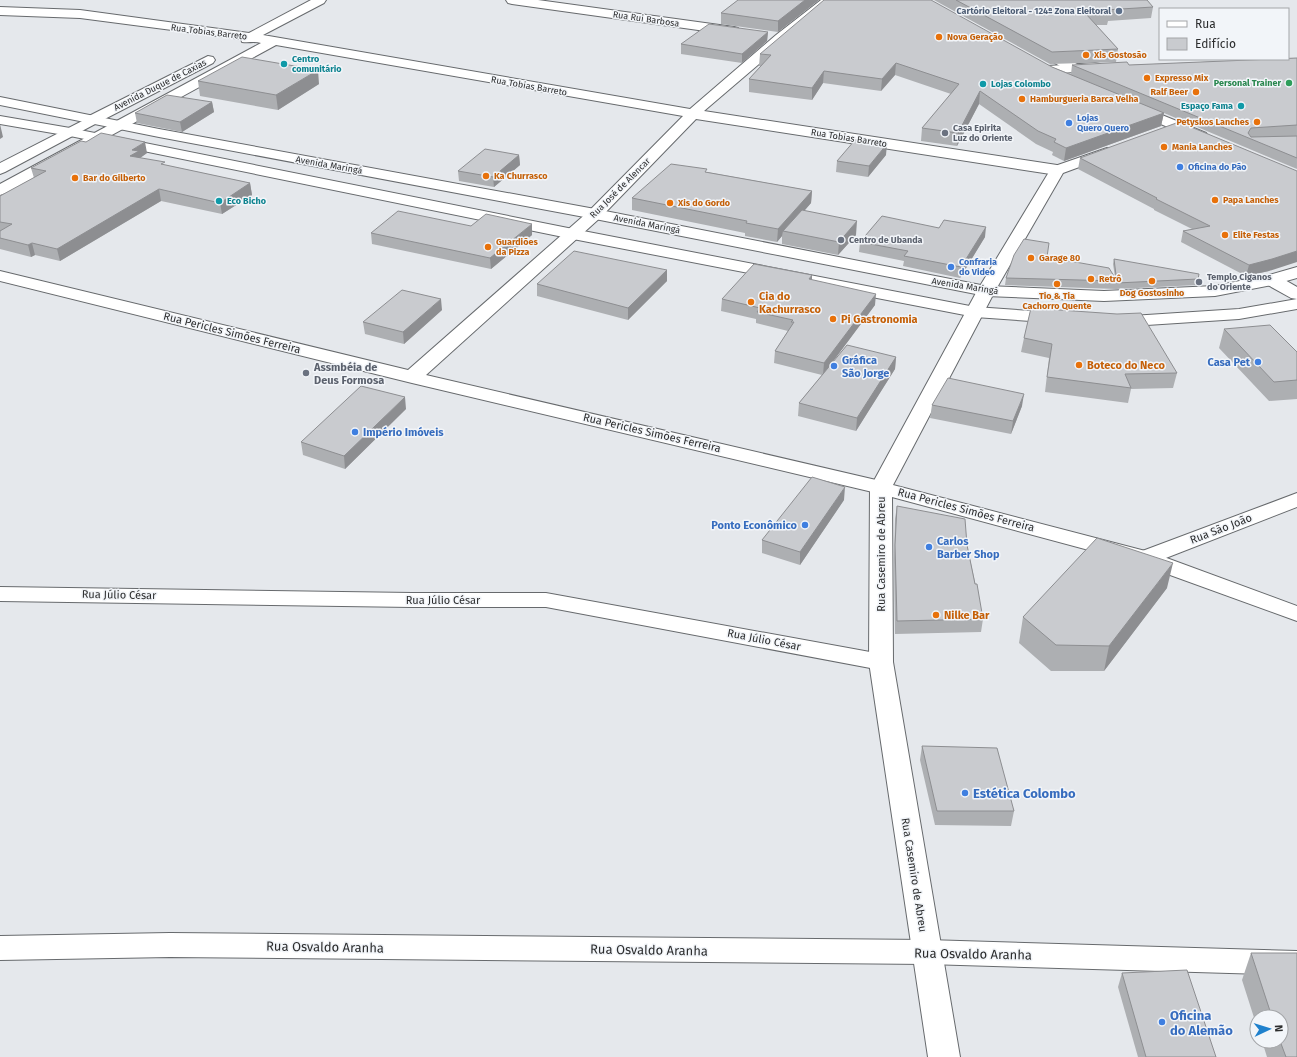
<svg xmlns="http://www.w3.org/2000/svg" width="1297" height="1057" font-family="'Fira Sans',sans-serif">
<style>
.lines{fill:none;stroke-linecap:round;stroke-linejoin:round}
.minor-casing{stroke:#676a6d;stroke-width:2}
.tertiary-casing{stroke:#676a6d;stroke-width:2}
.secondary-casing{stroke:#676a6d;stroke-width:2}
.primary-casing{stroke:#676a6d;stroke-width:2}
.minor{fill:#fff;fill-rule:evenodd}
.tertiary{fill:#fff;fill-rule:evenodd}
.secondary{fill:#fff;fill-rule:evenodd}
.primary{fill:#fff;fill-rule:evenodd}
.wall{fill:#adafb2}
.shaded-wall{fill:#8d8e91}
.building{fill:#c9cbcf;stroke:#8d8e91}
.service-dot{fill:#5c6f8a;stroke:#f2f5f9;stroke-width:1.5}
.food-dot{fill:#e8710a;stroke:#f2f5f9;stroke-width:1.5}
.culture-dot{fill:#0f9aa8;stroke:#f2f5f9;stroke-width:1.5}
.leisure-dot{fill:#2e9e5b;stroke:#f2f5f9;stroke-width:1.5}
.shop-dot{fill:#3f7fe0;stroke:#f2f5f9;stroke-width:1.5}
.worship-dot{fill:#6b7280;stroke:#f2f5f9;stroke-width:1.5}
.labels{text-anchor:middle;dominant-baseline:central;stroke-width:3;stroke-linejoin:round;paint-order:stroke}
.far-service-label{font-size:9px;font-weight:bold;fill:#4e5e75;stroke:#f2f5f9;text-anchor:end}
.far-street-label{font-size:9px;fill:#2c2d2e;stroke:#f2f5f9}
.far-food-label{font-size:9px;font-weight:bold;fill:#c56008;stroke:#f2f5f9;text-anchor:start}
.far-culture-label{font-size:9px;font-weight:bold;fill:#0d838f;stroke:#f2f5f9;text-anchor:start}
.far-leisure-label{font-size:9px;font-weight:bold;fill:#27864d;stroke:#f2f5f9;text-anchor:end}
.far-shop-label{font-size:9px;font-weight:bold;fill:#366cbe;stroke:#f2f5f9;text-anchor:start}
.far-worship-label{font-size:9px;font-weight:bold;fill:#5b616d;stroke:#f2f5f9;text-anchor:start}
.food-label{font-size:11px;font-weight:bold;fill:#c56008;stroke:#f2f5f9;text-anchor:start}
.street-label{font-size:11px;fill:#2c2d2e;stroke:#f2f5f9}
.shop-label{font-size:11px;font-weight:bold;fill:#366cbe;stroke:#f2f5f9;text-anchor:start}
.worship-label{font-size:11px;font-weight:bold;fill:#5b616d;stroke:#f2f5f9;text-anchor:start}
.near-shop-label{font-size:13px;font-weight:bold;fill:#366cbe;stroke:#f2f5f9;text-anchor:start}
.near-street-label{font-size:13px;fill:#2c2d2e;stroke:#f2f5f9}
</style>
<rect width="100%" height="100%" fill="#e5e8ec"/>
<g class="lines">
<!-- minor casing -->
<g class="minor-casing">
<path id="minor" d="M311 0H326L324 3 263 35 690 109 776 35 821 0H834L704 111 1057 165 1062 167 1065 170 1062 173 1057 175 696 119 601 217 426 375 889 483 892 488 889 493 881 494 412 383 0 281V271L408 370 589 211 683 116 276 45 6 193 0 195V184L261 43C255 41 249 43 242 42L241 39 80 18 0 15V7L80 10 249 33Z
M506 0H538L734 27 738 28 740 31 738 34 734 35 512 4 508 3Z
M208 56 213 57 215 60 213 63 97 123 92 124 87 123 85 120 87 117Z
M1095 63 1100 64 1102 67 1100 70 1048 74 1043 73 1041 70 1043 67 1048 66Z
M1272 275 1278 276 1297 287V299L1291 298 1266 284 1263 280 1266 276Z
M1297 493V507L1153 563 1145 565 1137 563 1134 558 1137 553Z
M0 587 412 593H546L881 654 890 656 893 662 890 668 881 670 546 607H412L0 601Z
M170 933 927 940 1297 951V975L927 964 170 957 0 960V936Z"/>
</g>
<!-- tertiary casing -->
<g class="tertiary-casing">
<path id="tertiary" d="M92 116 97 117 99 120 97 123 5 172 0 174V163Z
M1107 148 1112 149 1114 152 1112 155 1063 173 995 291 893 485 1153 553 1297 606V621L1137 563 892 497 893 662 960 1057H928L869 662 870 488 977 291 1052 167Z"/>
</g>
<!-- secondary casing -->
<g class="secondary-casing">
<path id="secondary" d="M0 97 159 129 595 209 986 286 1104 291 1215 286 1269 275 1297 267V278L1272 285 1215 296 1104 301 986 296 595 219 159 137 0 105Z
M0 116 70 128 573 229 975 307 1060 313 1066 314 1069 318 1066 322 1060 323 975 317 573 239 70 136 0 124Z
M1297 299V309L1239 319 1116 327 1110 326 1107 322 1110 318 1116 317 1239 309Z"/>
</g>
<!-- primary casing -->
<g class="primary-casing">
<path id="primary" d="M1040 45 1079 65 1105 76 1107 79 1105 82 1100 83 1069 71 1035 52 1033 49 1035 46Z
M1135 104 1206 133 1208 136 1206 139 1201 140 1196 139 1130 111 1128 108 1130 105Z"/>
</g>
<!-- minor -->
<use href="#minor" class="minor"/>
<!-- tertiary -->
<use href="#tertiary" class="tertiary"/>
<!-- secondary -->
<use href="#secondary" class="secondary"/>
<!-- primary -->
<use href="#primary" class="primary"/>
</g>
<!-- wall -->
<path class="wall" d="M738 0H819L778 32 721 24V13Z
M934 0H1147L1153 7 1151 18 1108 21 1107 25H1096L1118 49 1116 62 1050 64Z
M768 32 767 41 742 63 681 54V44Z
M760 54 1052 67 1071 74 1072 65H1129L1297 58V136H1284H1297V169L1164 113 1161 126 1064 161 1052 155 1053 152 1036 144 979 104 957 146 921 141 922 128 951 94 895 75 881 91 823 83 812 100 749 92V79L761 66H759Z
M198 81 319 84 278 110 200 96Z
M212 102 214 112 182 132 137 123 135 113Z
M147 153 140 158 165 165 250 183 252 195 222 214 161 201 60 261 35 255 31 257 0 249V196L34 178 31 168Z
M519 155 520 165 494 187 459 181 458 171Z
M886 155 868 177 836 172 837 161Z
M1080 158 1297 171 1269 271 1246 276 1181 242 1183 231 1192 229 1154 210V209L1078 169Z
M707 172 812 191 811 203 804 211 856 235 838 255 782 244V236L777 242 745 236V233L632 210V198Z
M471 226 532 235 491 269 372 244 371 233Z
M939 228 985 237 960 278 903 266 904 261 859 252 860 242Z
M1047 257 1115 277 1113 264 1114 259 1198 279 1197 285 1116 289V288V289L1005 285 1006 278Z
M812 280 875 305 827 369 896 357 895 369 856 431 798 416 799 403 822 375 774 363 775 351 788 331 756 323V319L721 311 722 299Z
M667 281 628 320 537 296V284Z
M1031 308 1177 373 1173 388 1131 389 1128 403 1045 392 1049 358 1021 352 1024 338Z
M442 310 404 344 365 334 363 322Z
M1224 329 1297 352V399L1269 401 1219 348Z
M932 405 1022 406 1011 434 930 418Z
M406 409 345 469 303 455 301 442Z
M844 500 800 565 762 553V540Z
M897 506 967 545 983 619 981 632 895 634 894 559 895 519Z
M1167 588 1104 671H1051L1019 643 1023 617Z
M922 746 1014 811 1011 826 935 825 920 760Z
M1251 953H1297V1057H1267L1262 1041H1281V1017H1257V1027L1242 980Z
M1122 973 1216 1057H1138L1118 987Z"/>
<!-- shaded-wall -->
<path class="shaded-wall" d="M805 0H819L778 32V21Z
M768 32 767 41 742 63V54Z
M896 63 895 75 881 91 882 79Z
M318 70 319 84 278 110 276 95Z
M824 71 823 83 812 100V88Z
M980 91 979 104 957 146 958 133Z
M212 102 214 112 182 132 180 122Z
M1164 113 1161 126 1064 161 1066 148Z
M0 124 3 137 0 139Z
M145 142 147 153 140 158 141 162 130 156 132 150Z
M887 144 886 155 868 177 869 166Z
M519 155 520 165 494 187 493 177Z
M250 183 252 195 222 214 220 203Z
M159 189 161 201 60 261 57 249Z
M812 191 811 203 786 232 783 231 782 236 777 242 778 229Z
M857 221 856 235 838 255 839 242Z
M532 224V235L491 269 490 258Z
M986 227 985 237 960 278 961 267Z
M32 243 35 255 31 257 28 245Z
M1297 251V262L1269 271 1246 276 1249 265Z
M667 270V281L628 320V308Z
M812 275V287L809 279Z
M876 294 875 305 823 375 824 363Z
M441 299 442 310 404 344 403 332Z
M896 357 895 369 856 431 857 418Z
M1024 394 1022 406 1011 434 1013 421Z
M405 397 406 409 345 469 344 456Z
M845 487 844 500 800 565V552Z
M1173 563 1167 588 1104 671 1109 646Z"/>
<!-- building -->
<path class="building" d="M738 0H805L778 21 721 13Z
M824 0H931L1052 67 1164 113 1066 148 1054 142 1056 139 1038 131 980 91 958 133 922 128 959 84 896 63 882 79 824 71 812 88 749 79 771 55 760 54Z
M956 0H1147L1153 7 1105 10 1109 13 1086 14 1118 49 1052 52Z
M709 24 768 32 742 54 681 44Z
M242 57 318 70 276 95 198 81Z
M1297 58V125L1251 128 1248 133 1251 137 1297 136V158L1072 65 1127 62 1129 65Z
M167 95 212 102 180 122 135 113Z
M1179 122 1297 171V251L1272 259 1249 265 1183 231 1210 226 1156 199 1157 198 1080 158Z
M101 133 145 142 132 150 139 151 130 156 165 162 161 164 250 183 220 203 159 189 57 249 32 243 28 245 0 238V231L12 224 0 222V196L46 171 31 168 81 141 86 142Z
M855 140 887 144 869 166 837 161Z
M485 149 519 155 493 177 458 171Z
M671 164 707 169 705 172 812 191 778 229 746 223 747 221 632 198Z
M802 210 857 221 839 242 783 231Z
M398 211 471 226 486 214 532 224 490 258 371 233Z
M882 216 939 228 944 220 986 227 961 267 904 256 908 251 860 242Z
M1024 239 1049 243 1047 257 1109 268 1117 281 1006 278 1014 255Z
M574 251 667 270 628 308 537 284Z
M1114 259 1199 274 1198 279 1117 283Z
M754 264 812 275 809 279 876 294 824 363 775 351 794 322H791L793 320 757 312 760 308 722 299Z
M402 290 441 299 403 332 363 322Z
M1031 308 1117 314 1141 313 1177 373 1125 374 1131 388 1047 377 1052 344 1024 338Z
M1270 325 1297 352V380L1274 382 1224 329Z
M847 345 896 357 857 418 799 403Z
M948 378 1024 394 1013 421 932 405Z
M361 386 405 397 344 456 301 442Z
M812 477 845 487 800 552 762 540Z
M897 506 965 519 967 545 975 584H977L983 619 897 621 895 545Z
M1097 538 1173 563 1109 646 1056 645 1023 617Z
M922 746 997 748 1014 811H937Z
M1251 953H1297V1057H1286L1280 1041 1281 1017H1272Z
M1187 970 1216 1057H1146L1122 973Z"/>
<!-- markers -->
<circle class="service-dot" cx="1119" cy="11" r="4"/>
<g class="food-dot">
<circle cx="939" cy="37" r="4"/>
<circle cx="1086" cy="55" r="4"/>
<circle cx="1147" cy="78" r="4"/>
<circle cx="1196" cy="92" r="4"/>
<circle cx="1022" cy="99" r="4"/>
<circle cx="1257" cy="122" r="4"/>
<circle cx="1164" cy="147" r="4"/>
<circle cx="486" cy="176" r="4"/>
<circle cx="75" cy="178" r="4"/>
<circle cx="1215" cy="200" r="4"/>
<circle cx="670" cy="203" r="4"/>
<circle cx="1225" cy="235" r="4"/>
<circle cx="488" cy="247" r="4"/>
<circle cx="1031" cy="258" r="4"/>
<circle cx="1091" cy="279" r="4"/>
<circle cx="1152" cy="281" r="4"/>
<circle cx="1057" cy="284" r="4"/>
<circle cx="751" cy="302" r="4"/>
<circle cx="833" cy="319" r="4"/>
<circle cx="1079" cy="365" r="4"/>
<circle cx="936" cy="615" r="4"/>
</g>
<g class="culture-dot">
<circle cx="284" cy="64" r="4"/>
<circle cx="983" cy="84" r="4"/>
<circle cx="1241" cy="106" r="4"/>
<circle cx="219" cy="201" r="4"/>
</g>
<circle class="leisure-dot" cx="1289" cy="83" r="4"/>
<g class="shop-dot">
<circle cx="1069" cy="123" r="4"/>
<circle cx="1180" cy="167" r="4"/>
<circle cx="951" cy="267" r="4"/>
<circle cx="1258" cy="362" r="4"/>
<circle cx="834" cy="366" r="4"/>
<circle cx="355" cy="432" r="4"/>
<circle cx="805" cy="525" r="4"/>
<circle cx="929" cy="547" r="4"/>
<circle cx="965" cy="793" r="4"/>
<circle cx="1162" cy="1022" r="4"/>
</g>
<g class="worship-dot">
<circle cx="945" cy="133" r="4"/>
<circle cx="841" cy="240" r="4"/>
<circle cx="1199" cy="282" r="4"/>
<circle cx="306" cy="373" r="4"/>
</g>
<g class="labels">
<!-- far-service labels -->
<g class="far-service-label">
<text x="1111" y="11">Cartório Eleitoral - 124ª Zona Eleitoral</text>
</g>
<!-- far-street labels -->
<g class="far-street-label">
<text transform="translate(646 19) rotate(8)">Rua Rui Barbosa</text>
<text transform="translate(209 32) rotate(7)">Rua Tobias Barreto</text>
<text transform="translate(160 85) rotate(-27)">Avenida Duque de Caxias</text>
<text transform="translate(529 86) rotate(10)">Rua Tobias Barreto</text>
<text transform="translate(849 138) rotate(9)">Rua Tobias Barreto</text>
<text transform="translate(329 165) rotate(10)">Avenida Maringá</text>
<text transform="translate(620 188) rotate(-45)">Rua José de Alencar</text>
<text transform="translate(647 224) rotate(11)">Avenida Maringá</text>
<text transform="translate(965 286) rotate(9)">Avenida Maringá</text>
</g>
<!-- far-food labels -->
<g class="far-food-label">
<text x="947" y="37">Nova Geração</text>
<text x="1094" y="55">Xis Gostosão</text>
<text x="1155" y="78">Expresso Mix</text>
<text x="1188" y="92" text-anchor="end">Ralf Beer</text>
<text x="1030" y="99">Hamburgueria Barca Velha</text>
<text x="1249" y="122" text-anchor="end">Petyskos Lanches</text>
<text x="1172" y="147">Mania Lanches</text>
<text x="494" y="176">Ka Churrasco</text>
<text x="83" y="178">Bar do Gilberto</text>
<text x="1223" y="200">Papa Lanches</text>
<text x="678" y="203">Xis do Gordo</text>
<text x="1233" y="235">Elite Festas</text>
<text x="496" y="242">Guardiões<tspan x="496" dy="10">da Pizza</tspan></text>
<text x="1039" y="258">Garage 80</text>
<text x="1099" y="279">Retrô</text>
<text x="1152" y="293" text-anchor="middle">Dog Gostosinho</text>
<text x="1057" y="296" text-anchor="middle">Tio &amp; Tia<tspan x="1057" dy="10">Cachorro Quente</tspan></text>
</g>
<!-- far-culture labels -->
<g class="far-culture-label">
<text x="292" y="59">Centro<tspan x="292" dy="10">comunitário</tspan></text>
<text x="991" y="84">Lojas Colombo</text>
<text x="1233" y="106" text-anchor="end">Espaço Fama</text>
<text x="227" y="201">Eco Bicho</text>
</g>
<!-- far-leisure labels -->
<g class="far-leisure-label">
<text x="1281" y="83">Personal Trainer</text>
</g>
<!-- far-shop labels -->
<g class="far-shop-label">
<text x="1077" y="118">Lojas<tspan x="1077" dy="10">Quero Quero</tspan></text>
<text x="1188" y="167">Oficina do Pão</text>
<text x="959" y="262">Confraria<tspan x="959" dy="10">do Video</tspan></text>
</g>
<!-- far-worship labels -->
<g class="far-worship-label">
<text x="953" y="128">Casa Epirita<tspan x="953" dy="10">Luz do Oriente</tspan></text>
<text x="849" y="240">Centro de Ubanda</text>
<text x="1207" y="277">Templo Ciganos<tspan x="1207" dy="10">do Oriente</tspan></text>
</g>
<!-- food labels -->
<g class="food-label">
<text x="759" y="296">Cia do<tspan x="759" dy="13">Kachurrasco</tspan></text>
<text x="841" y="319">Pi Gastronomia</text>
<text x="1087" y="365">Boteco do Neco</text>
<text x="944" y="615">Nilke Bar</text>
</g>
<!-- street labels -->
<g class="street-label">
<text transform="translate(232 333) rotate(14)">Rua Pericles Simões Ferreira</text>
<text transform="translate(652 433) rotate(13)">Rua Pericles Simões Ferreira</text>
<text transform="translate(966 510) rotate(15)">Rua Pericles Simões Ferreira</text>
<text transform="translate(1221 529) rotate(-21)">Rua São João</text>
<text transform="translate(881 554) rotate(-90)">Rua Casemiro de Abreu</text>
<text transform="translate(119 595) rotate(1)">Rua Júlio César</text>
<text x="443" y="600">Rua Júlio César</text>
<text transform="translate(764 640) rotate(11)">Rua Júlio César</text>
<text transform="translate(914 875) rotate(81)">Rua Casemiro de Abreu</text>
</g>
<!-- shop labels -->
<g class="shop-label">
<text x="842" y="360">Gráfica<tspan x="842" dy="13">São Jorge</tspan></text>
<text x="1250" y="362" text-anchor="end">Casa Pet</text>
<text x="363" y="432">Império Imóveis</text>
<text x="797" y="525" text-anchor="end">Ponto Econômico</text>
<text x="937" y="541">Carlos<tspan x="937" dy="13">Barber Shop</tspan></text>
</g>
<!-- worship labels -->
<g class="worship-label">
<text x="314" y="367">Assmbéia de<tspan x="314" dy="13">Deus Formosa</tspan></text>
</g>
<!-- near-shop labels -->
<g class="near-shop-label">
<text x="973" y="793">Estética Colombo</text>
<text x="1170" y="1015">Oficina<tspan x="1170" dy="15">do Alemão</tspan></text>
</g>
<!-- near-street labels -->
<g class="near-street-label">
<text transform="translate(325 947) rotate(1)">Rua Osvaldo Aranha</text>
<text transform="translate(649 950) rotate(1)">Rua Osvaldo Aranha</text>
<text transform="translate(973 954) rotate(1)">Rua Osvaldo Aranha</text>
</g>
</g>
<!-- legend -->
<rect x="1159" y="8" width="130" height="52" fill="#f2f5f9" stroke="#a3a5a8"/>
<rect x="1167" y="21" width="20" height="6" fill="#ffffff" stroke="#a3a5a8"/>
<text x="1195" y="28" font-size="12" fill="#2c2d2e">Rua</text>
<rect x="1167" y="38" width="20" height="12" fill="#c9cbcf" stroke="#a3a5a8"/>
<text x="1195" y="48" font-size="12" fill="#2c2d2e">Edifício</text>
<!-- north arrow -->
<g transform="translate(1269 1029) rotate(86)"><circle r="19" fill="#f2f5f9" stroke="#a3a5a8"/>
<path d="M0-3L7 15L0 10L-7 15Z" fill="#1f81cd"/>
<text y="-6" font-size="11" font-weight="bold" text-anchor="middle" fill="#2c2d2e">N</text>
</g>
</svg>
